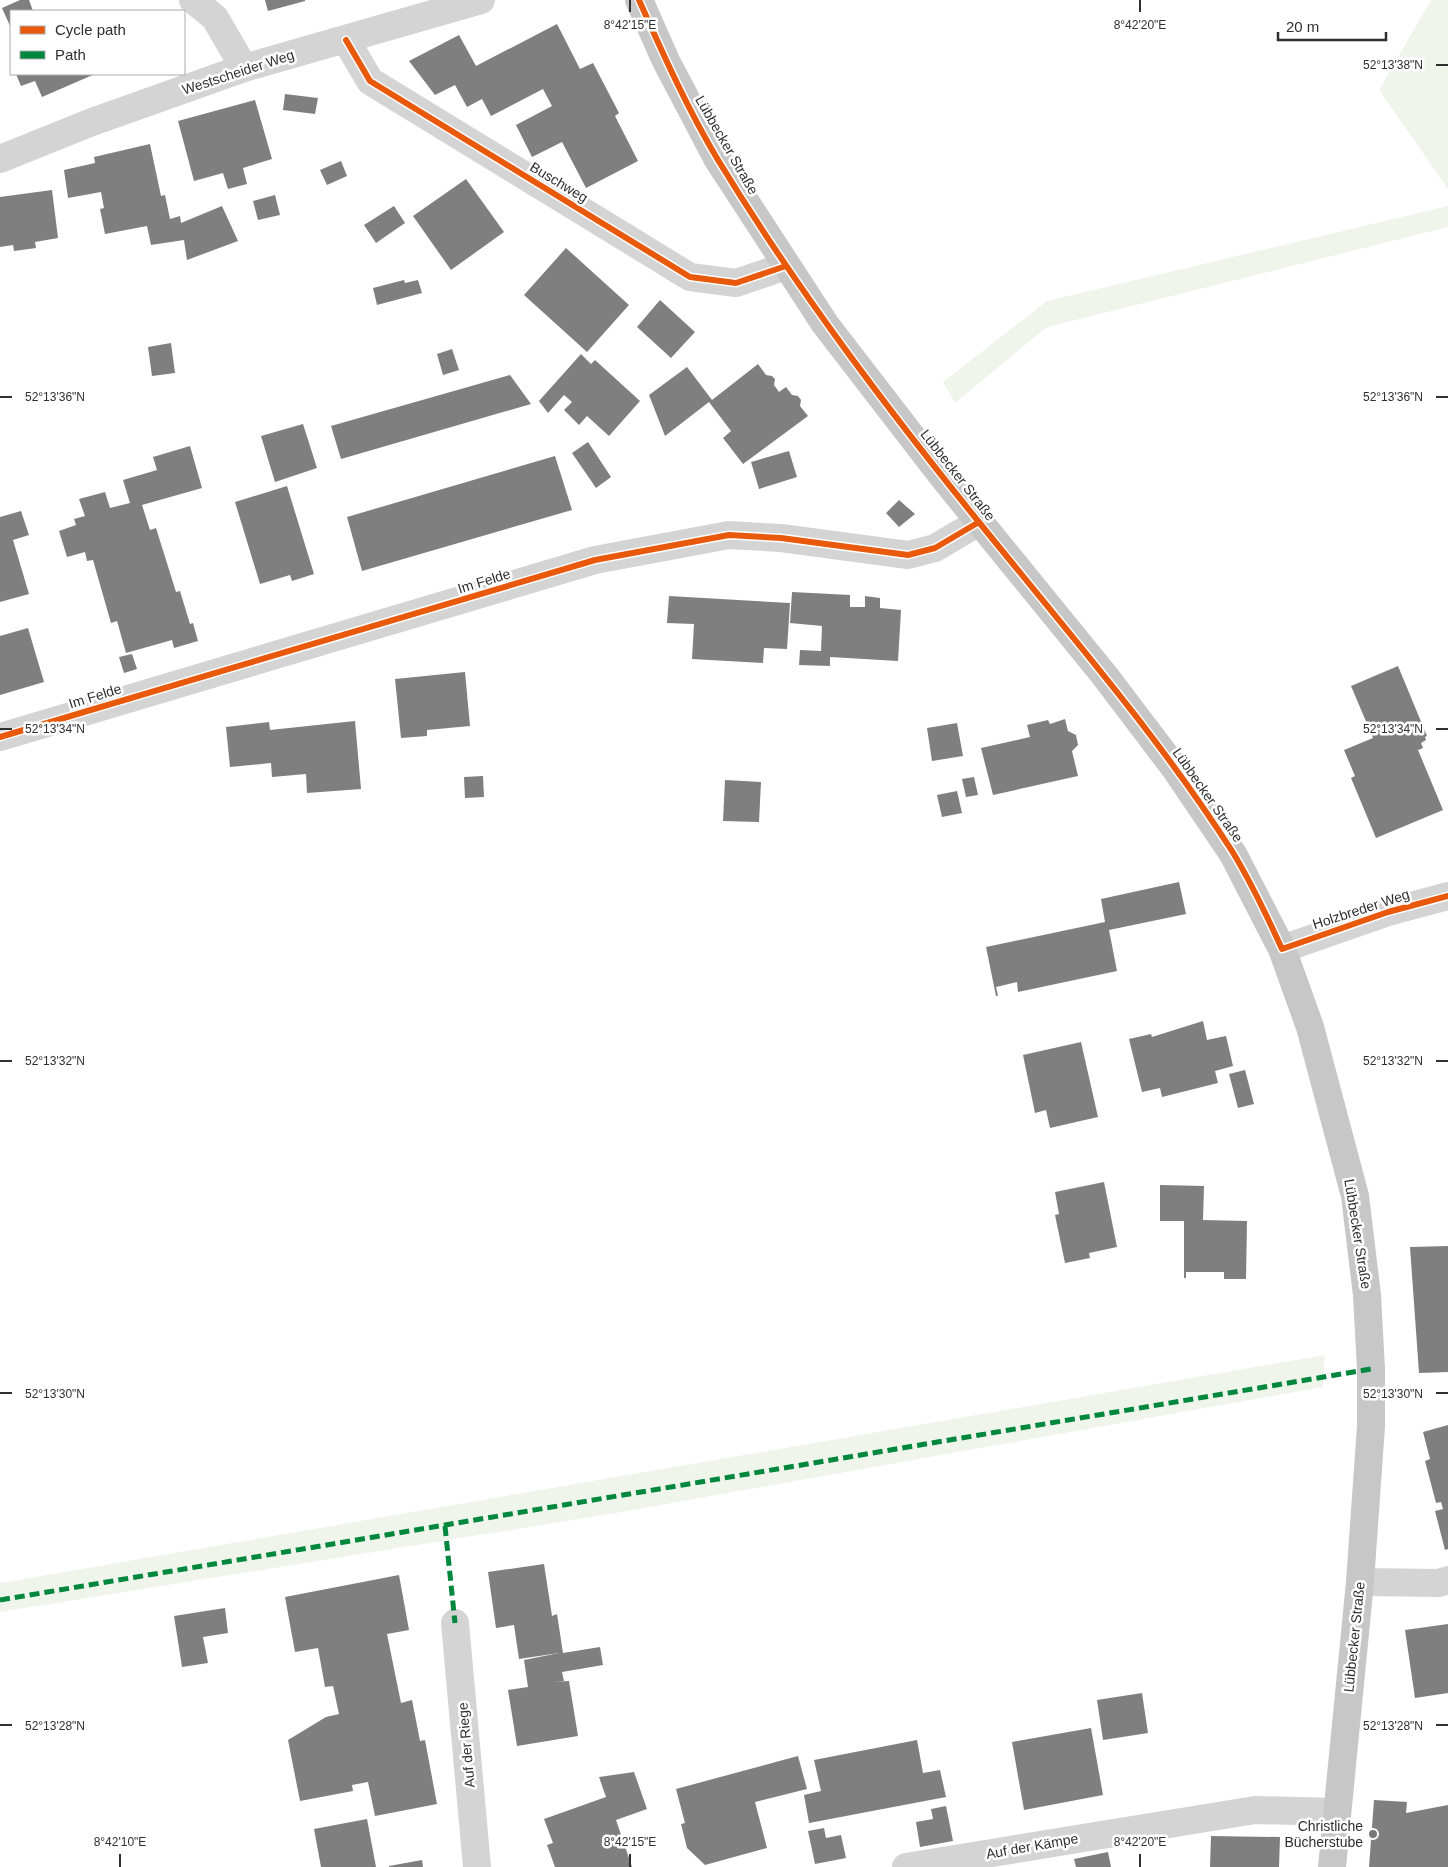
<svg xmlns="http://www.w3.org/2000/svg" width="1448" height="1867" font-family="Arial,sans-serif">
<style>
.green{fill:#f0f5ec}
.building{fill:#7f7f7f}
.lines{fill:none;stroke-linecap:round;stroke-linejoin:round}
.minor{stroke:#d4d4d4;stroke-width:28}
.major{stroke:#c7c7c7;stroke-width:28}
.quiet{stroke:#00873e;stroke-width:5;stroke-dasharray:10 5;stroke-linecap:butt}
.cycleway-casing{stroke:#fff;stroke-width:9}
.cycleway{stroke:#e8590c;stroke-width:6}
.ticks{fill:none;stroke:#2f2f2f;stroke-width:2}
.poi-dot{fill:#787878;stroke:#fff;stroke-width:2}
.labels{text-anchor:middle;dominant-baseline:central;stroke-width:5;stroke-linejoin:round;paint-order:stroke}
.street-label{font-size:14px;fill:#2f2f2f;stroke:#fff}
.poi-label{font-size:14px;fill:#2f2f2f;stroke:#fff;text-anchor:end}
.ticks-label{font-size:12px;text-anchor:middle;fill:#2f2f2f;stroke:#fff;stroke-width:5;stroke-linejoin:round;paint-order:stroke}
</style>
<rect width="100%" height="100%" fill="#fff"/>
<!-- green -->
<path class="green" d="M1431 0H1448V189L1379 90Z
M1448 206V227L1047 327 955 403 943 382 1047 301Z
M1325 1355 1323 1387 610 1514 0 1612V1583Z"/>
<!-- building -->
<path class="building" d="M20 0H29L33 11H11V28L2 8Z
M265 0H305V1L268 11Z
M557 24 580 69 593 63 619 113 615 116 638 161 586 188 562 142 532 157 516 125 552 106 543 89 491 116 482 99 467 107 455 85 435 95 409 61 459 35 476 66Z
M16 74H95L42 97 35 81 21 86Z
M285 94 318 98 315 114 283 110Z
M255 100 272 159 243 168 247 184 228 189 223 173 194 181 178 121Z
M150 144 161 196 165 195 170 219 180 216 181 223 222 206 238 241 187 260 184 240 151 245 147 226 105 234 100 209 104 208 101 192 68 198 64 170 95 163 94 157Z
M341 161 347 176 327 185 320 170Z
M466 179 504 232 451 270 413 216Z
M52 190 58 238 35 242 36 248 14 251 13 245 0 247V197Z
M275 195 280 215 258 220 253 201Z
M394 206 405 223 376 243 364 225Z
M566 248 629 305 587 352 524 295Z
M404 280 405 283 418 280 422 293 377 305 373 288Z
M660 300 695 332 671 358 637 327Z
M171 343 175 373 152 376 148 347Z
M452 349 459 370 443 375 437 354Z
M581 354 591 364 595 360 640 401 609 436 587 416 579 425 564 410 572 402 564 395 548 413 539 401Z
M758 364 766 375 772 376 775 379 774 385 779 392 786 387 792 395 798 396 801 400 800 406 808 416 743 464 723 438 731 431 709 402 665 436 649 395 687 367 712 400Z
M510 375 531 404 341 459 331 426Z
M303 424 317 468 275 482 261 436Z
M588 442 611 477 596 488 572 453Z
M190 446 202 488 142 505 150 530 156 528 176 592 180 591 190 624 193 623 198 641 174 648 172 640 126 653 117 621 111 623 93 560 87 561 85 552 67 557 59 531 76 525 74 519 85 516 79 499 105 492 110 508 130 503 123 480 157 470 153 457Z
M789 451 797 477 759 489 751 462Z
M555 456 572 510 362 571 347 517Z
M287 486 314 574 292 581 290 575 260 584 235 502Z
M899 500 915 514 899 527 886 513Z
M21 511 29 535 13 540 29 594 0 602V517Z
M792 592 850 595V607H865V596L880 598V608L901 610 898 661 830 657V666L799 665 800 650 821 651 822 626 790 623Z
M669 596 790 603 787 649 764 648 763 663 692 659 694 624 667 623Z
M28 628 44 682 0 695V636Z
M132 654 137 669 124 673 119 657Z
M1398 666 1427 736 1425 737 1426 740 1421 743 1423 748 1418 750 1443 810 1376 838 1351 778 1355 776 1344 750 1373 738 1351 686Z
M465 672 470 726 427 730V736L401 738 395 679Z
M1065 719 1068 731 1076 735 1078 745 1072 751 1078 776 993 795 981 748 1030 737 1027 725 1048 720 1050 724Z
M355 721 361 789 307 793 306 774 272 777 271 763 230 767 226 727 269 722 270 730Z
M957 723 963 756 932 761 927 728Z
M483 776 484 797 465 798 464 777Z
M974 777 978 795 966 797 962 779Z
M725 780 761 782 759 822 723 821Z
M957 791 962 813 942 817 937 795Z
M1179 882 1186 914 1109 930 1117 971 1018 992 1017 982 996 987 998 996H996L986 947 1105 922 1101 899Z
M1203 1021 1207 1040 1226 1036 1233 1066 1215 1071 1218 1083 1162 1097 1160 1088 1142 1092 1129 1039 1151 1034 1152 1037Z
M1081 1042 1098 1117 1050 1128 1046 1110 1035 1113 1023 1055Z
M1245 1070 1254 1104 1238 1108 1229 1074Z
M1104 1182 1117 1247 1089 1253 1090 1258 1065 1263 1055 1215 1059 1214 1055 1192Z
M1160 1185 1204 1186 1203 1220 1247 1221 1246 1279H1224V1272H1186V1278H1184V1221H1160Z
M1448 1246V1372L1419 1373 1410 1247Z
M1448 1425V1549L1445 1550 1435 1511 1443 1509 1441 1502 1436 1503 1425 1461 1430 1459 1423 1432Z
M544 1564 552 1616 557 1614 563 1653 600 1647 603 1665 562 1672 564 1681 553 1682 569 1681 578 1736 517 1746 508 1690 528 1687 524 1660 559 1653 519 1659 514 1625 496 1628 488 1572Z
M399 1575 409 1630 387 1634 401 1703 412 1700 420 1741 425 1740 437 1804 375 1816 368 1782 352 1785 353 1791 300 1801 288 1740 326 1717 339 1714 333 1686 325 1687 318 1648 295 1652 285 1597Z
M225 1608 228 1633 203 1637 208 1663 182 1667 174 1616Z
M1448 1624V1693L1415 1698 1405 1630Z
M1142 1693 1148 1733 1103 1740 1097 1700Z
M1091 1728 1103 1795 1024 1810 1012 1742Z
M917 1740 923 1773 940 1770 946 1797 809 1823 804 1795 821 1791 814 1760Z
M798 1756 807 1789 755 1802 767 1848 705 1865 687 1848 681 1824 685 1823 676 1789Z
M634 1772 647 1809 616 1820 632 1867H555L547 1845 553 1843 544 1819 606 1797 599 1777Z
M1374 1800 1407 1802 1406 1813 1448 1805V1867H1369Z
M946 1806 953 1841 920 1847 916 1822 933 1819 931 1809Z
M367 1819 376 1867H321L314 1829Z
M824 1828 826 1838 841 1835 846 1858 815 1864 808 1831Z
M1211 1836 1280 1837 1279 1867H1210Z
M1108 1852 1111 1867H1076L1074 1859Z
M422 1860 423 1867H389V1866Z"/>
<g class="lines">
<!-- minor -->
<path class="minor" d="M193 0 215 18 244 68
M346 40 370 81 690 277 736 283 786 266
M0 159 92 122 244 68 481 0
M0 737 595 560 729 535 781 538 908 555 935 548 979 522
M1282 949 1388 912 1448 896
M1360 1582 1439 1583 1448 1580
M455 1623 477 1867
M906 1867 1255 1810 1337 1812"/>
<!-- major -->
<path class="major" d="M639 0 666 61 717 158 825 324 943 477 1105 676 1174 767 1233 854 1282 949 1310 1027 1355 1196 1367 1295 1371 1369V1426L1360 1582 1332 1867"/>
<!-- quiet -->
<path class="quiet" d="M445 1526 455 1623
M0 1600 1371 1369"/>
<!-- cycleway casing -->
<g class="cycleway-casing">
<path id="cycleway" d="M639 0C663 54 688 110 718 160 796 288 885 406 978 521 1066 630 1157 734 1232 851 1251 882 1267 916 1282 949L1388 912 1448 896
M346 40 370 81 690 277 736 283 786 266
M0 737 595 560 729 535 781 538 908 555 935 548 979 522"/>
</g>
<!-- cycleway -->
<use href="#cycleway" class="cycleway"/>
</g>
<!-- ticks -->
<path class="ticks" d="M630 0V12M1140 0V12M1436 65H1448M0 397H12M1436 397H1448M0 729H12M1436 729H1448M0 1061H12M1436 1061H1448M0 1393H12M1436 1393H1448M0 1725H12M1436 1725H1448M120 1854V1867M630 1854V1867M1140 1854V1867"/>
<!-- markers -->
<circle class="poi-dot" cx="1373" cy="1834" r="5"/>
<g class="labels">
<!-- street labels -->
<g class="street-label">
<text transform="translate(238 72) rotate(-18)">Westscheider Weg</text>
<text transform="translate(727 145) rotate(60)">Lübbecker Straße</text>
<text transform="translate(559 182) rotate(31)">Buschweg</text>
<text transform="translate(958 475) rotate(52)">Lübbecker Straße</text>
<text transform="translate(484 581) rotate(-17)">Im Felde</text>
<text transform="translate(95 696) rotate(-17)">Im Felde</text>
<text transform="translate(1208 795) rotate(55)">Lübbecker Straße</text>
<text transform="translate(1361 909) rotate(-18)">Holzbreder Weg</text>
<text transform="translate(1358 1234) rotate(81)">Lübbecker Straße</text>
<text transform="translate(1354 1637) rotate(-84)">Lübbecker Straße</text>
<text transform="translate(466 1745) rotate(-95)">Auf der Riege</text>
<text transform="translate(1032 1846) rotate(-10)">Auf der Kämpe</text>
</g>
<!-- poi labels -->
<g class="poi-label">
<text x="1363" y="1826">Christliche<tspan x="1363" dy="16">Bücherstube</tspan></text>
</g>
</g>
<g class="ticks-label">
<text x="630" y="29">8°42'15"E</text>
<text x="1140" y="29">8°42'20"E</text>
<text x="1393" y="69">52°13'38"N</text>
<text x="55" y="401">52°13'36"N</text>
<text x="1393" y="401">52°13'36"N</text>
<text x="55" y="733">52°13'34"N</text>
<text x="1393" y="733">52°13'34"N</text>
<text x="55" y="1065">52°13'32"N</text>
<text x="1393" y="1065">52°13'32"N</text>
<text x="55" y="1398">52°13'30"N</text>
<text x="1393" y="1398">52°13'30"N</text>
<text x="55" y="1730">52°13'28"N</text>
<text x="1393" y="1730">52°13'28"N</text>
<text x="120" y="1846">8°42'10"E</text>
<text x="630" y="1846">8°42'15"E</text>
<text x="1140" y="1846">8°42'20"E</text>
</g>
<!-- legend -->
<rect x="10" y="10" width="175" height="65" fill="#ffffff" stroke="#acacac"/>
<rect x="20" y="26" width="25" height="8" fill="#e8590c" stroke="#acacac"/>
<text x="55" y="35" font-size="15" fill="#2f2f2f">Cycle path</text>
<rect x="20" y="51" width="25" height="8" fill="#00873e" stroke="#acacac"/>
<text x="55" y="60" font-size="15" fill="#2f2f2f">Path</text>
<!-- scale -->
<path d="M1278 32v8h108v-8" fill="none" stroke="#2f2f2f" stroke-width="2.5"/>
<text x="1286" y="32" font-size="15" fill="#2f2f2f" stroke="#ffffff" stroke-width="4" paint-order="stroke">20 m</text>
</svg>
